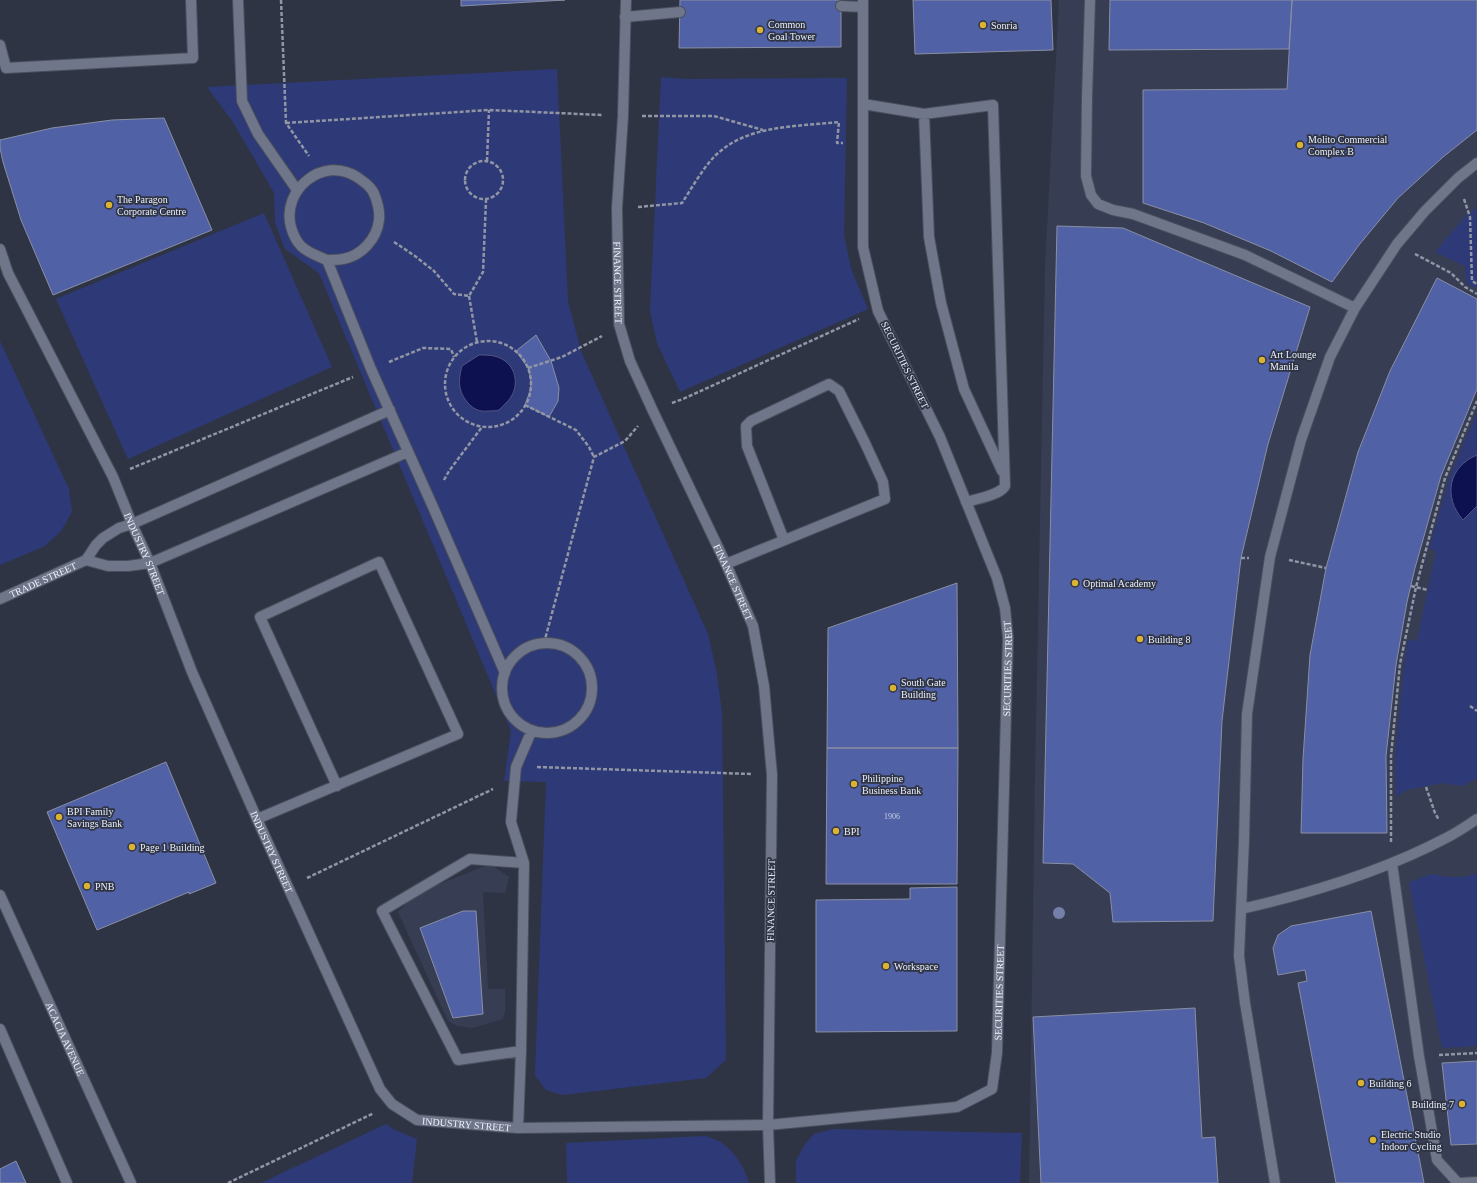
<svg xmlns="http://www.w3.org/2000/svg" width="1477" height="1183" font-family="'Times New Roman',serif">
<style>
.built{fill:#373d53}
.green{fill:#2e3a77}
.water{fill:#0e114f;stroke:#515483}
.building{fill:#5161a6;stroke:#898fa3}
.lines{fill:none;stroke-linecap:round;stroke-linejoin:round}
.service-casing{stroke:#4a4f5d;stroke-width:12}
.pedestrian-casing{stroke:#4a4f5d;stroke-width:12}
.minor-casing{stroke:#4a4f5d;stroke-width:12}
.secondary-casing{stroke:#4a4f5d;stroke-width:12}
.path{stroke:#9196a4;stroke-width:2.5;stroke-dasharray:4 2;stroke-linecap:butt}
.service{stroke:#707689;stroke-width:10}
.pedestrian{stroke:#707689;stroke-width:10}
.minor{stroke:#707689;stroke-width:10}
.secondary{stroke:#707689;stroke-width:10}
.tree{fill:#7480a7}
.poi-dot{fill:#dab333;stroke:#2f3445;stroke-width:1.5}
.labels{text-anchor:middle;dominant-baseline:central;stroke-width:3.5;stroke-linejoin:round;paint-order:stroke}
.number-label{font-size:8px;fill:#c5cce6}
.poi-label{font-size:10px;fill:#ecf0fb;stroke:#2f3445;text-anchor:start}
.street-label{font-size:10px;fill:#ecf0fb;stroke:#2f3445}
</style>
<rect width="100%" height="100%" fill="#2f3445"/>
<!-- built -->
<path class="built" d="M1059 0H1477V1183H1029L1035 776 1045 266Z
M490 864 509 877 505 893 483 892 488 989H505V1011L503 1019 473 1028 457 1026 448 1021 398 912 407 903 430 888Z"/>
<!-- green -->
<path class="green" d="M557 69 568 301 581 351 708 634 717 674 722 713 726 1060 706 1078 562 1095 546 1090 535 1075 546 782 504 781 511 731 319 273 285 249 275 223 274 193 233 122 207 87Z
M661 77 686 79 847 78 844 235 851 269 868 309 680 392 657 343 650 311Z
M1477 207V289L1466 283 1465 266 1435 252 1463 219Z
M264 213 332 367 128 459 56 299Z
M0 341 69 489 72 512 61 531 45 546 0 565Z
M1477 412V778L1463 786 1442 783 1407 790 1396 797 1395 757 1404 666 1408 640 1417 641 1436 551 1429 549 1449 479Z
M1477 873V1046L1442 1048 1409 882 1432 874 1446 877H1465Z
M386 1124 393 1129 417 1139 412 1183H261Z
M833 1129 1022 1133 1020 1183H796V1161L805 1144 814 1134Z
M705 1136C711 1138 718 1140 723 1144 734 1151 746 1170 749 1183H567L566 1143Z"/>
<!-- water -->
<path class="water" d="M479 355C484 355 490 355 494 356 517 361 522 388 506 403 504 405 501 408 499 410 496 411 490 411 487 411 480 412 473 409 468 403 458 391 458 381 462 366Z
M1477 455V506L1463 520C1443 497 1448 467 1477 455Z"/>
<!-- building -->
<path class="building" d="M461 0H565L461 6Z
M680 0H841V47L679 48Z
M913 0H1051L1053 50 915 54Z
M1110 0H1292L1289 49 1109 50Z
M1292 0H1477V130L1443 157 1398 198 1359 245 1332 282 1271 251 1204 223 1143 203V90L1287 89Z
M164 118 212 230 53 295 21 220 3 162 0 148V140L52 128 112 120Z
M1057 226 1123 228 1310 307 1268 444 1241 558 1222 721 1213 921 1113 922 1110 893 1073 864 1043 863Z
M1437 278 1477 299V389L1441 476 1415 568 1407 602 1396 665 1386 756 1387 833H1301L1303 759 1310 655 1326 568 1358 452 1390 371Z
M536 335 551 361 559 388 558 401 549 417 525 405 530 391 531 383 530 375 528 368 516 351Z
M957 583 958 748H827L828 628Z
M827 748H958L957 884H826Z
M166 762 216 883 189 894V892L97 930 47 812Z
M957 887V1031L816 1032V900L910 899V888Z
M463 911H476L483 1014 453 1018 420 928Z
M1371 911 1424 1183H1336L1298 983 1307 981 1305 970 1278 975 1273 948 1278 935 1291 926Z
M1195 1008 1202 1138 1215 1137 1218 1183H1041L1033 1017Z
M1477 1061V1144L1451 1145 1442 1063Z
M16 1161 26 1183H0V1169Z"/>
<g class="lines">
<!-- service casing -->
<g class="service-casing">
<path id="service" d="M238 0 242 101 258 134 297 190
M1090 0 1087 98 1086 176 1091 195 1098 204 1113 210 1133 214 1245 255 1355 308
M841 6 863 7
M625 17 680 12
M0 45 6 68 193 58 191 0
M863 104 924 114 993 105 1005 486C1000 495 977 499 966 502
M924 114 929 237 941 303 964 389 1002 471
M327 260C332 260 338 260 343 259 361 256 377 239 379 220 380 211 378 204 375 196 372 187 364 182 357 177 323 155 281 190 291 227 293 234 296 241 301 246 308 253 318 256 327 260L371 369 433 507 505 673
M132 524 390 410
M150 563 408 452
M726 564 885 499 883 482 865 443 839 391 829 384 751 421 746 426 747 446 784 540
M502 688a45 45 0 1 1 90 0a45 45 0 1 1-90 0Z
M257 819 458 734 379 562 260 617 337 786
M1241 909C1312 893 1384 871 1448 837 1458 832 1468 825 1477 819
M521 1051 458 1060 382 911 470 859 524 863
M518 1128 521 1051 524 863 511 822 516 767 532 730
M1275 1183 1245 1003 1239 956 1244 841 1247 714 1270 557 1301 440 1330 357 1355 308 1397 244 1425 211 1458 178 1477 163
M1458 1183 1477 1182"/>
</g>
<!-- pedestrian casing -->
<g class="pedestrian-casing">
<path id="pedestrian" d="M1392 863 1419 1056 1437 1160 1458 1183"/>
</g>
<!-- minor casing -->
<g class="minor-casing">
<g id="minor">
<path id="s1" d="M626 0 623 116 617 208 619 324 630 361 652 409 726 564 753 626 764 686 772 775 768 1125 770 1183"/>
<path id="s2" d="M0 249 8 273 113 477 132 524 150 563 192 672 257 819 380 1089 392 1104 417 1120 518 1128 768 1125 957 1107 992 1089 997 1053 1008 638 1005 608 997 578 940 437 878 311 863 247V0"/>
<path d="M86 560 108 566H128L150 563"/>
<path id="s3" d="M0 599 86 560 96 545 103 538 119 528 132 524"/>
</g>
</g>
<!-- secondary casing -->
<g class="secondary-casing">
<g id="secondary">
<path id="s4" d="M0 895 131 1183"/>
<path d="M0 1029 67 1183"/>
</g>
</g>
<!-- path -->
<path class="path" d="M281 0 286 123 309 156
M642 116H714L763 130
M286 123 489 110 603 115
M465 180a19 19 0 1 1 38 0a19 19 0 1 1-38 0Z
M487 161 489 110
M1464 199 1470 217 1472 281 1477 284
M638 207 682 203C691 189 702 170 713 158 745 124 796 127 839 122L837 143H843
M394 242 415 256 434 271 454 294 469 296 483 272 486 200
M1415 254 1451 273 1465 287 1477 294
M469 296 477 342
M445 384a43 43 0 1 1 86 0a43 43 0 1 1-86 0Z
M389 362 423 348 451 349 454 357
M528 368 562 357 602 336
M672 403 683 399 859 319
M525 405 576 430 589 447 594 457
M130 469 353 377
M444 480 449 471 482 427
M1241 558H1249
M1289 560 1326 568
M1411 586 1428 590
M544 643 594 457 625 441 638 426
M1470 706 1477 711
M537 767 752 774
M1426 787 1435 813 1439 820
M1391 842V756L1400 664 1416 587 1445 478 1477 401
M307 878 493 789
M1439 1055 1477 1053
M228 1183 374 1113"/>
<!-- service -->
<use href="#service" class="service"/>
<!-- pedestrian -->
<use href="#pedestrian" class="pedestrian"/>
<!-- minor -->
<use href="#minor" class="minor"/>
<!-- secondary -->
<use href="#secondary" class="secondary"/>
</g>
<!-- trees -->
<circle class="tree" cx="1059" cy="913" r="6"/>
<!-- markers -->
<g class="poi-dot">
<circle cx="983" cy="25" r="4"/>
<circle cx="760" cy="30" r="4"/>
<circle cx="1300" cy="145" r="4"/>
<circle cx="109" cy="205" r="4"/>
<circle cx="1262" cy="360" r="4"/>
<circle cx="1075" cy="583" r="4"/>
<circle cx="1140" cy="639" r="4"/>
<circle cx="893" cy="688" r="4"/>
<circle cx="854" cy="784" r="4"/>
<circle cx="59" cy="817" r="4"/>
<circle cx="836" cy="831" r="4"/>
<circle cx="132" cy="847" r="4"/>
<circle cx="87" cy="886" r="4"/>
<circle cx="886" cy="966" r="4"/>
<circle cx="1361" cy="1083" r="4"/>
<circle cx="1462" cy="1104" r="4"/>
<circle cx="1373" cy="1140" r="4"/>
</g>
<g class="labels">
<!-- number labels -->
<g class="number-label">
<text x="892" y="816">1906</text>
</g>
<!-- poi labels -->
<g class="poi-label">
<text x="768" y="24">Common<tspan x="768" dy="12">Goal Tower</tspan></text>
<text x="991" y="25">Sonria</text>
<text x="1308" y="139">Molito Commercial<tspan x="1308" dy="12">Complex B</tspan></text>
<text x="117" y="199">The Paragon<tspan x="117" dy="12">Corporate Centre</tspan></text>
<text x="1270" y="354">Art Lounge<tspan x="1270" dy="12">Manila</tspan></text>
<text x="1083" y="583">Optimal Academy</text>
<text x="1148" y="639">Building 8</text>
<text x="901" y="682">South Gate<tspan x="901" dy="12">Building</tspan></text>
<text x="862" y="778">Philippine<tspan x="862" dy="12">Business Bank</tspan></text>
<text x="67" y="811">BPI Family<tspan x="67" dy="12">Savings Bank</tspan></text>
<text x="844" y="831">BPI</text>
<text x="140" y="847">Page 1 Building</text>
<text x="95" y="886">PNB</text>
<text x="894" y="966">Workspace</text>
<text x="1369" y="1083">Building 6</text>
<text x="1454" y="1104" text-anchor="end">Building 7</text>
<text x="1381" y="1134">Electric Studio<tspan x="1381" dy="12">Indoor Cycling</tspan></text>
</g>
<!-- street labels -->
<g class="street-label">
<text stroke="none"><textPath href="#s1" startOffset="283">FINANCE STREET</textPath></text>
<text transform="translate(905 365) rotate(64)">SECURITIES STREET</text>
<text stroke="none"><textPath href="#s2" startOffset="338">INDUSTRY STREET</textPath></text>
<text stroke="none"><textPath href="#s3" startOffset="47">TRADE STREET</textPath></text>
<text stroke="none"><textPath href="#s1" startOffset="607">FINANCE STREET</textPath></text>
<text stroke="none"><textPath href="#s2" startOffset="1973">SECURITIES STREET</textPath></text>
<text stroke="none"><textPath href="#s2" startOffset="662">INDUSTRY STREET</textPath></text>
<text transform="translate(771 900) rotate(-89)">FINANCE STREET</text>
<text stroke="none"><textPath href="#s2" startOffset="1649">SECURITIES STREET</textPath></text>
<text stroke="none"><textPath href="#s4" startOffset="158">ACACIA AVENUE</textPath></text>
<text stroke="none"><textPath href="#s2" startOffset="1021">INDUSTRY STREET</textPath></text>
</g>
</g>
</svg>
